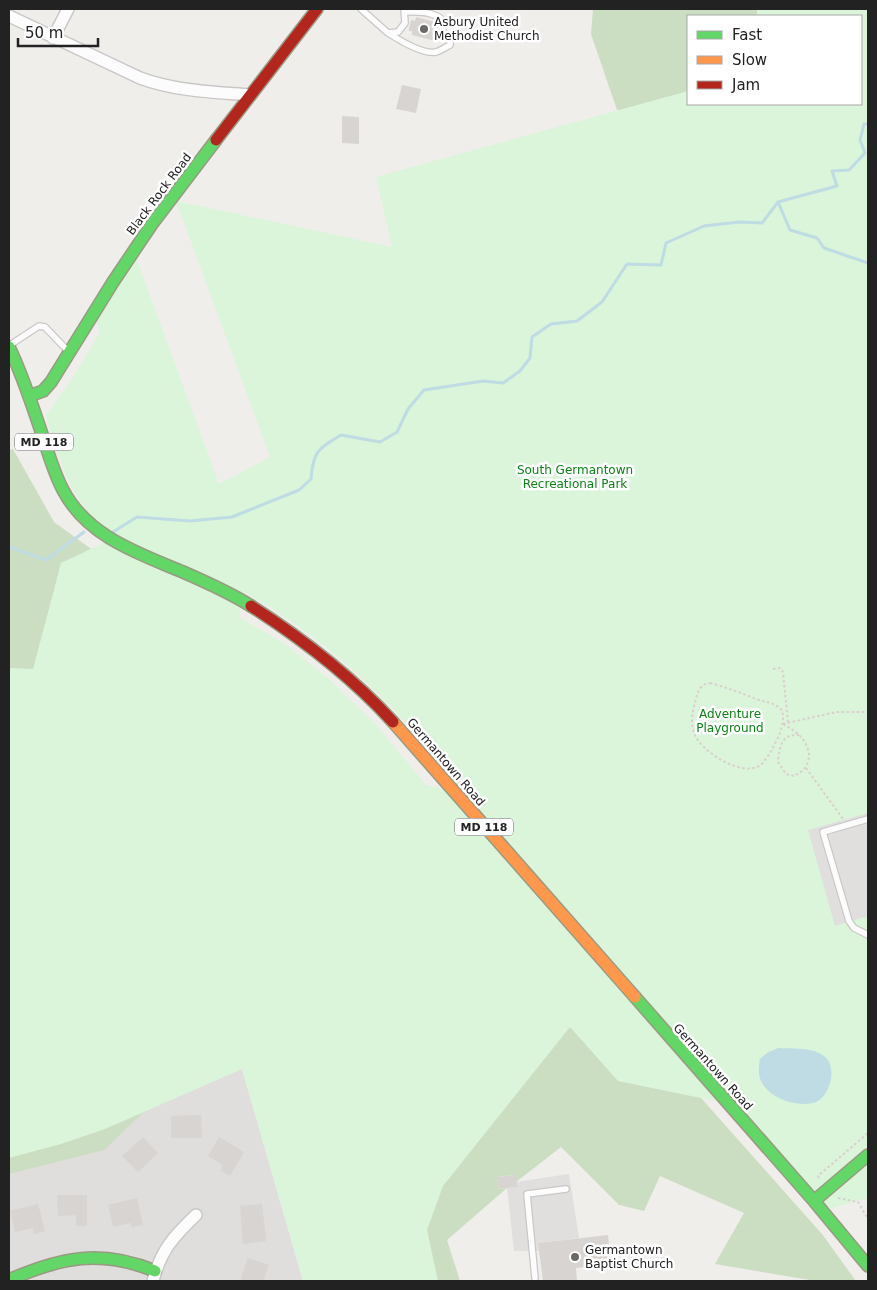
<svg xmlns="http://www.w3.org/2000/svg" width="877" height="1290" font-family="'DejaVu Sans',sans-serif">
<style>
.residential{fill:#dfdedc}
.forest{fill:#cbdec1}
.park{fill:#daf5da;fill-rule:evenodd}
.parking{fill:#e0dfde}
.water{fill:#bfdbe3}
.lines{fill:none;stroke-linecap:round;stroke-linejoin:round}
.stream{stroke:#bfdbe3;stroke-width:3}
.building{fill:#d7d4d2}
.lane-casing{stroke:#c9c8c7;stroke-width:8}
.street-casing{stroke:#c9c8c7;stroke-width:14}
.fast-casing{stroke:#999a82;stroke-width:14}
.slow-casing{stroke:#999a82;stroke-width:14}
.jam-casing{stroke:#999a82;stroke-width:14}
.path{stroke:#dccecd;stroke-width:2;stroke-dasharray:2.5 2.5;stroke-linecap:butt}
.lane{stroke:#fdfcfc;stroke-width:5.5}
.street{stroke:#fdfcfc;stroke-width:11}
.fast{stroke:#63d668;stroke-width:11}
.slow{stroke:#ff974d;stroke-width:11}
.jam{stroke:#b3261e;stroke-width:11}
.poi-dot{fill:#6a6968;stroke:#fff;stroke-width:2}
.labels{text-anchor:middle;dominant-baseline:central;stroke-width:5;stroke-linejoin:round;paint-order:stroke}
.shield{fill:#fff;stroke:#646464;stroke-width:1}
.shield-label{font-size:11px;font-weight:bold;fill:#222}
.poi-label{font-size:12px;fill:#222;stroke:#fff;text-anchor:start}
.street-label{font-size:12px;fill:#222;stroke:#fff}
.park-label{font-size:12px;fill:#0c8416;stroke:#fff}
</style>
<rect width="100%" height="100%" fill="#f0eeeb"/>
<!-- residential -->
<path class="residential" d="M242 1069 303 1281H9V1142Z"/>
<!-- forest -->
<path class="forest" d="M593 9H786V16H688V104L694 122 617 110 591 34Z
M13 449 54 522 435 799 822 1234 856 1281H816L715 1264 744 1213 660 1176 644 1211 619 1205 561 1147 516 1182 515 1175 497 1177 498 1189 507 1188 447 1240 460 1281H367L281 966 187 1070 104 1150 9 1174V450Z"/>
<!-- park -->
<path class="park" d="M757 9H868V1198L828 1209 720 1102 618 1081 570 1027 443 1186 427 1230 438 1281H303L242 1069 105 1129 61 1144 9 1158V668L33 669 61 563 116 537C108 529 98 522 90 514 65 485 57 451 46 415L71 381 100 332 94 315 135 255 219 484 270 457 176 201 392 247 376 177 688 91V104H861V16H757ZM242 591C298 622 348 662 392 708 416 735 439 765 463 793L426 785 378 727 328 678 285 644 239 617 245 595Z"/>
<!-- parking -->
<path class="parking" d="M868 813V916L835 926 808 830Z
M569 1174 579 1238 538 1243 539 1251H514L507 1188 516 1187V1182Z"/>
<!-- water -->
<path class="water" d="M778 1048C799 1049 836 1045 831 1079 829 1087 826 1096 818 1101 801 1110 765 1098 760 1078 758 1073 759 1065 760 1059L767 1053Z"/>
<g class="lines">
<!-- stream -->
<path class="stream" d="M778 202 790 230 817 238 824 248 868 263
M113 532 137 517 190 521 232 517 299 490 311 479C313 451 318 449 341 435L380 442 397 432 408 409 424 390 483 381 503 383 520 371 530 358 532 337 551 324 577 321 602 302 627 264 661 265 666 243 704 226 739 222 762 223 778 202 837 186 832 171 849 170 865 153 860 140 864 124H868
M9 547 46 560 84 532"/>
</g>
<!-- building -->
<path class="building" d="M416 17 439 23 435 41 412 35V31H409V28L411 20 415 21Z
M402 85 421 89 416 113 396 109Z
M342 116 359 117V144L342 143Z
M201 1115 202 1138H171V1116Z
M143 1137 158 1153 138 1172 122 1156Z
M219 1137 244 1152 230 1176 220 1170 223 1165 208 1156Z
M516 1175 517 1187 498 1189 497 1177Z
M57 1195H87V1226H76V1215L58 1216Z
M137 1198 143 1225 132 1227 131 1223 113 1227 108 1205Z
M38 1204 45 1231 34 1234 33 1228 15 1232 10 1211Z
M262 1204 266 1241 243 1244 240 1206Z
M608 1235 611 1264 576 1268 577 1281H543L538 1243Z
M248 1258 269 1265 263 1281H240Z"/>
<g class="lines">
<!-- lane casing -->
<g class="lane-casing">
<path id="lane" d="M361 9 388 33 398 32 405 23 404 9
M388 33C399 40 423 55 436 52 440 51 446 47 450 45 450 40 452 33 450 29 441 12 422 11 406 12
M10 345 39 326 45 327 68 351
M868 819 823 832 849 921 854 928 868 935
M535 1278 527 1194 566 1189"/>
</g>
<!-- street casing -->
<g class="street-casing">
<path id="street" d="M9 16 140 78C175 91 213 92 250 95
M53 38 68 9
M153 1281C161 1250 173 1237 196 1215"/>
</g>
<!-- fast casing -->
<g class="fast-casing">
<path id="fast" d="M9 347C24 378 34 411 45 443 50 459 55 475 63 490 87 536 137 553 183 572 206 582 229 592 251 606
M29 396 43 391 51 382 113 282 152 224 216 140
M635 997 814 1201 868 1266
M814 1201 868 1155
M9 1280C61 1257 101 1249 155 1271"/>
</g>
<!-- slow casing -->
<g class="slow-casing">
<path id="slow" d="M393 722 635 997"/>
</g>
<!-- jam casing -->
<g class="jam-casing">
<path id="jam" d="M216 140 317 9
M251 606C301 638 353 678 393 722"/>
</g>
<!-- path -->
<path class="path" d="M773 669 780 668 783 672 788 723
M710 683C726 687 741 693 756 699 767 703 772 701 782 710 786 725 777 740 770 753 766 758 763 765 757 767 739 775 700 751 694 733 690 721 693 710 696 699 698 691 701 684 710 683Z
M783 724C797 732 806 738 809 754 809 759 808 765 804 769 802 772 797 774 794 776L786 774 778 762C779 749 781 733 799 735
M783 724 836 712H868
M806 768 843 819
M819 1178 818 1176 868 1133
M838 1198 858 1202 868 1219"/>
<!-- lane -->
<use href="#lane" class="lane"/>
<!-- street -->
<use href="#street" class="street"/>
<!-- fast -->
<use href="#fast" class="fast"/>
<!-- slow -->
<use href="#slow" class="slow"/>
<!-- jam -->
<use href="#jam" class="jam"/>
</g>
<!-- markers -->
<g class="poi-dot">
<circle cx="424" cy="29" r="5"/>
<circle cx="575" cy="1257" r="5"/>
</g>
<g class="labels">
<!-- shield labels -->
<g class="shield">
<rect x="15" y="433.5" width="58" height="17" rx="4"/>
<rect x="455" y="818.5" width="58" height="17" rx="4"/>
</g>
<g class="shield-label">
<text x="44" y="442">MD 118</text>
<text x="484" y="827">MD 118</text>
</g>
<!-- poi labels -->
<g class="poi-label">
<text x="434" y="22">Asbury United<tspan x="434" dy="14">Methodist Church</tspan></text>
<text x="585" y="1250">Germantown<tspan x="585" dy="14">Baptist Church</tspan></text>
</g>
<!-- street labels -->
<g class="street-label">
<text transform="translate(159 194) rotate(-53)">Black Rock Road</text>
<text transform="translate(446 762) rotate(49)">Germantown Road</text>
<text transform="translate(713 1067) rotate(48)">Germantown Road</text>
</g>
<!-- park labels -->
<g class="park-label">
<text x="575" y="470">South Germantown<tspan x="575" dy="14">Recreational Park</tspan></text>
<text x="730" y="714">Adventure<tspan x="730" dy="14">Playground</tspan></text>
</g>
</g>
<!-- border -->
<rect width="877" height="1290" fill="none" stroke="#222222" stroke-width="20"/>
<!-- legend -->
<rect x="687" y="15" width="175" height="90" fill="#ffffff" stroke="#a7a7a7"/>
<rect x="697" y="31" width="25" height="8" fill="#63d668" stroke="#a7a7a7"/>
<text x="732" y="40" font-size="15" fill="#222222">Fast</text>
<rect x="697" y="56" width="25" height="8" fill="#ff974d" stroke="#a7a7a7"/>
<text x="732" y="65" font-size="15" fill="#222222">Slow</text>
<rect x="697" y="81" width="25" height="8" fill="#b3261e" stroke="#a7a7a7"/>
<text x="732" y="90" font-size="15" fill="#222222">Jam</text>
<!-- scale -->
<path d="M18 38v8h80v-8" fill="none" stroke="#222222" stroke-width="2.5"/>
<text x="25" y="38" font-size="15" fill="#222222" stroke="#ffffff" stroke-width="4" paint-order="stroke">50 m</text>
</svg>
